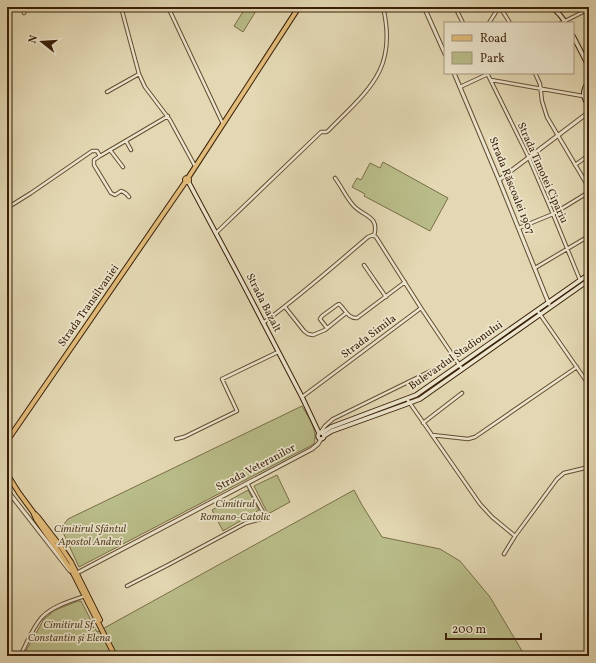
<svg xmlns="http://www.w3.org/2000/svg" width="596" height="663" font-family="Vollkorn,serif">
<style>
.green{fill:#b9bd89;stroke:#796e48}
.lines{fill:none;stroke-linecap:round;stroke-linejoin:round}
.minor-casing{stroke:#644d33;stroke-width:4.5}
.tertiary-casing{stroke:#644d33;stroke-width:5}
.secondary-casing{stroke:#391f08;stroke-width:5.5}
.primary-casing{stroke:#391f08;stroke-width:6}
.minor{stroke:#ede6ce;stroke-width:2.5}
.tertiary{stroke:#ede6ce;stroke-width:3}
.secondary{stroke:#ede6ce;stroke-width:3.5}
.primary{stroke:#e2bc7a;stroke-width:4}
.labels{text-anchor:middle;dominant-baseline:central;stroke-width:3.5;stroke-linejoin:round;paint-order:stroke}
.street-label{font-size:11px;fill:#391f08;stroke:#ede6ce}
.park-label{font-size:11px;font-style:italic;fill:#594628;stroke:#ede6ce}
</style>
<rect width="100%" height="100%" fill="#e3d8b3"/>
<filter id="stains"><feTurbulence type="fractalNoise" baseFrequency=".005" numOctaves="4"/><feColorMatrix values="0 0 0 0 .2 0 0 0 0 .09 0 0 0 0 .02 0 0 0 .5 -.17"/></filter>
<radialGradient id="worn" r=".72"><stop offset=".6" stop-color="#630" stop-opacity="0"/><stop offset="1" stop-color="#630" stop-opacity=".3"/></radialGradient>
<!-- green -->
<path class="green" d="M246 7H249L256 11 243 32 234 26Z
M383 162 448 198 430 231 364 196 365 194 352 187 357 178 361 180 370 163 380 168Z
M302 406C309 418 318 430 314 444L79 567 61 528 68 519Z
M277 475 290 502 268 514 254 486Z
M248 490 259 510 223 531 212 510Z
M354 490 362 505 382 537 440 549 460 561 490 597 525 656H23L44 619 55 610 78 601H81L97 632Z"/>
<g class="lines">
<!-- minor casing -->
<g class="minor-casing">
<path id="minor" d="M121 7 139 74 145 87 170 120 195 166
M168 7 223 124
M455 7 463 23
M500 7 510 23
M24 13 26 7
M489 23 499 7
M561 23 589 9
M487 73 529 158 553 214 580 280
M535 73 540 84 542 101 547 117 589 188
M491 80 583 96
M460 87 488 74
M107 92 139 74
M126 141 131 150
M110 150 123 167
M575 165 589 155
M335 178C341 186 346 197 353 205 363 217 380 215 374 236
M129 197C127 194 125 192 121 191L115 195 111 193 94 165V160L100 156 168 116
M7 208 31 193 92 151H97L100 156
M519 228 553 214 589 192
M216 233 321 132H326L328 131C368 90 398 70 383 7
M364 265 386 297
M535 268 589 236
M285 307 304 331 308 334 313 335 325 330 346 313
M537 310 589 385
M263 323C300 296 334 266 368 237L373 235 376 237 421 308 462 369
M327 328 320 319 322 316 337 305 339 304C345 309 348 319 357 318L405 282
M302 397 421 308
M407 399 480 504 492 517 515 536
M423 423 462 393
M320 433 325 426 333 419 455 359
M432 435 468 439 475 437 577 367
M176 439 184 437 237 411 222 379 278 352
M504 554 515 536 557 479 564 473 589 467
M127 586 168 565 246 523 261 519 263 516V512L247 483
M20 656C27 643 32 628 42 617 53 606 70 601 85 596"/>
</g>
<!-- tertiary casing -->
<g class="tertiary-casing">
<path id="tertiary" d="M424 7 445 54
M454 73 499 180 549 304
M499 180 589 112
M7 490 70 571
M77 573 312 449 318 444 321 439"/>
</g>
<!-- secondary casing -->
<g class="secondary-casing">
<path id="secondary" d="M552 7 560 15 566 23
M573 36 589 67
M589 82C582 89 582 98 589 105
M188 181 242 282 302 397 319 433
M322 433 331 427 416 395 589 274
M318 436a3 3 0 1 1 6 0a3 3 0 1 1-6 0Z
M324 436 332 431 404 405 420 399 589 280"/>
</g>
<!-- primary casing -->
<g class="primary-casing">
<path id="primary" d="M185 180a2 2 0 1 1 4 0a2 2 0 1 1-4 0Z
M188 178 299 7
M7 441 186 181
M7 474 19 493 33 512 36 519 59 552 73 573 115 656
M35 514 38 517 61 547 71 562 100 620"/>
</g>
<!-- minor -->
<use href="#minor" class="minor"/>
<!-- tertiary -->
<use href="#tertiary" class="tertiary"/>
<!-- secondary -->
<use href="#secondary" class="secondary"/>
<!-- primary -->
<use href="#primary" class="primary"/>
</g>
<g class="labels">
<!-- street labels -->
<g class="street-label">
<text transform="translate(542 173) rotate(66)">Strada Timotei Cipariu</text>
<text transform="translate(511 186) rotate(68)">Strada Răscoalei 1907</text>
<text transform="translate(263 303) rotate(63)">Strada Bazalt</text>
<text transform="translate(89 306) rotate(-55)">Strada Transilvaniei</text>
<text transform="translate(369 337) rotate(-37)">Strada Simila</text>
<text transform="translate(456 356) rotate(-35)">Bulevardul Stadionului</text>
<text transform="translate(256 468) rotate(-28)">Strada Veteranilor</text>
</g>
<!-- park labels -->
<g class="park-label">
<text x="235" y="504">Cimitirul<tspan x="235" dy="13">Romano-Catolic</tspan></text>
<text x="90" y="529">Cimitirul Sfântul<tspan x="90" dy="13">Apostol Andrei</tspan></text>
<text x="69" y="625">Cimitirul Sf.<tspan x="69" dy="13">Constantin și Elena</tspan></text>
</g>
</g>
<!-- margin -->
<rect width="596" height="663" fill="none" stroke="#e3d8b3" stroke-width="24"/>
<rect x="8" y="8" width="580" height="647" fill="none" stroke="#391f08" stroke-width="2"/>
<rect x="12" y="12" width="572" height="639" fill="none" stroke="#391f08"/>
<!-- legend -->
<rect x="444" y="22" width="130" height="52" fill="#ede6ce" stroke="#a5967f"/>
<rect x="452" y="35" width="20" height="6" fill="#e2bc7a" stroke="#a5967f"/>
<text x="480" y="42" font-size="12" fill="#391f08">Road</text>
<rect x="452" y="52" width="20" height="12" fill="#b9bd89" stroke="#a5967f"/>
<text x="480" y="62" font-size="12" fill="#391f08">Park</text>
<!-- north arrow -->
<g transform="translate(42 42) rotate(287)" stroke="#ede6ce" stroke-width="3" paint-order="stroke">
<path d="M0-3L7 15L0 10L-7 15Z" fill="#391f08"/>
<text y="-6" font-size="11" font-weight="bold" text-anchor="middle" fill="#391f08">N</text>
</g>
<!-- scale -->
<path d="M446 633v6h95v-6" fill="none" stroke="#391f08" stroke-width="2"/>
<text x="452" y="633" font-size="12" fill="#391f08" stroke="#ede6ce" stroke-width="3" paint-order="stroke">200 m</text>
<rect width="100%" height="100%" filter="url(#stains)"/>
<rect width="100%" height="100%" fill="url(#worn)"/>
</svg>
